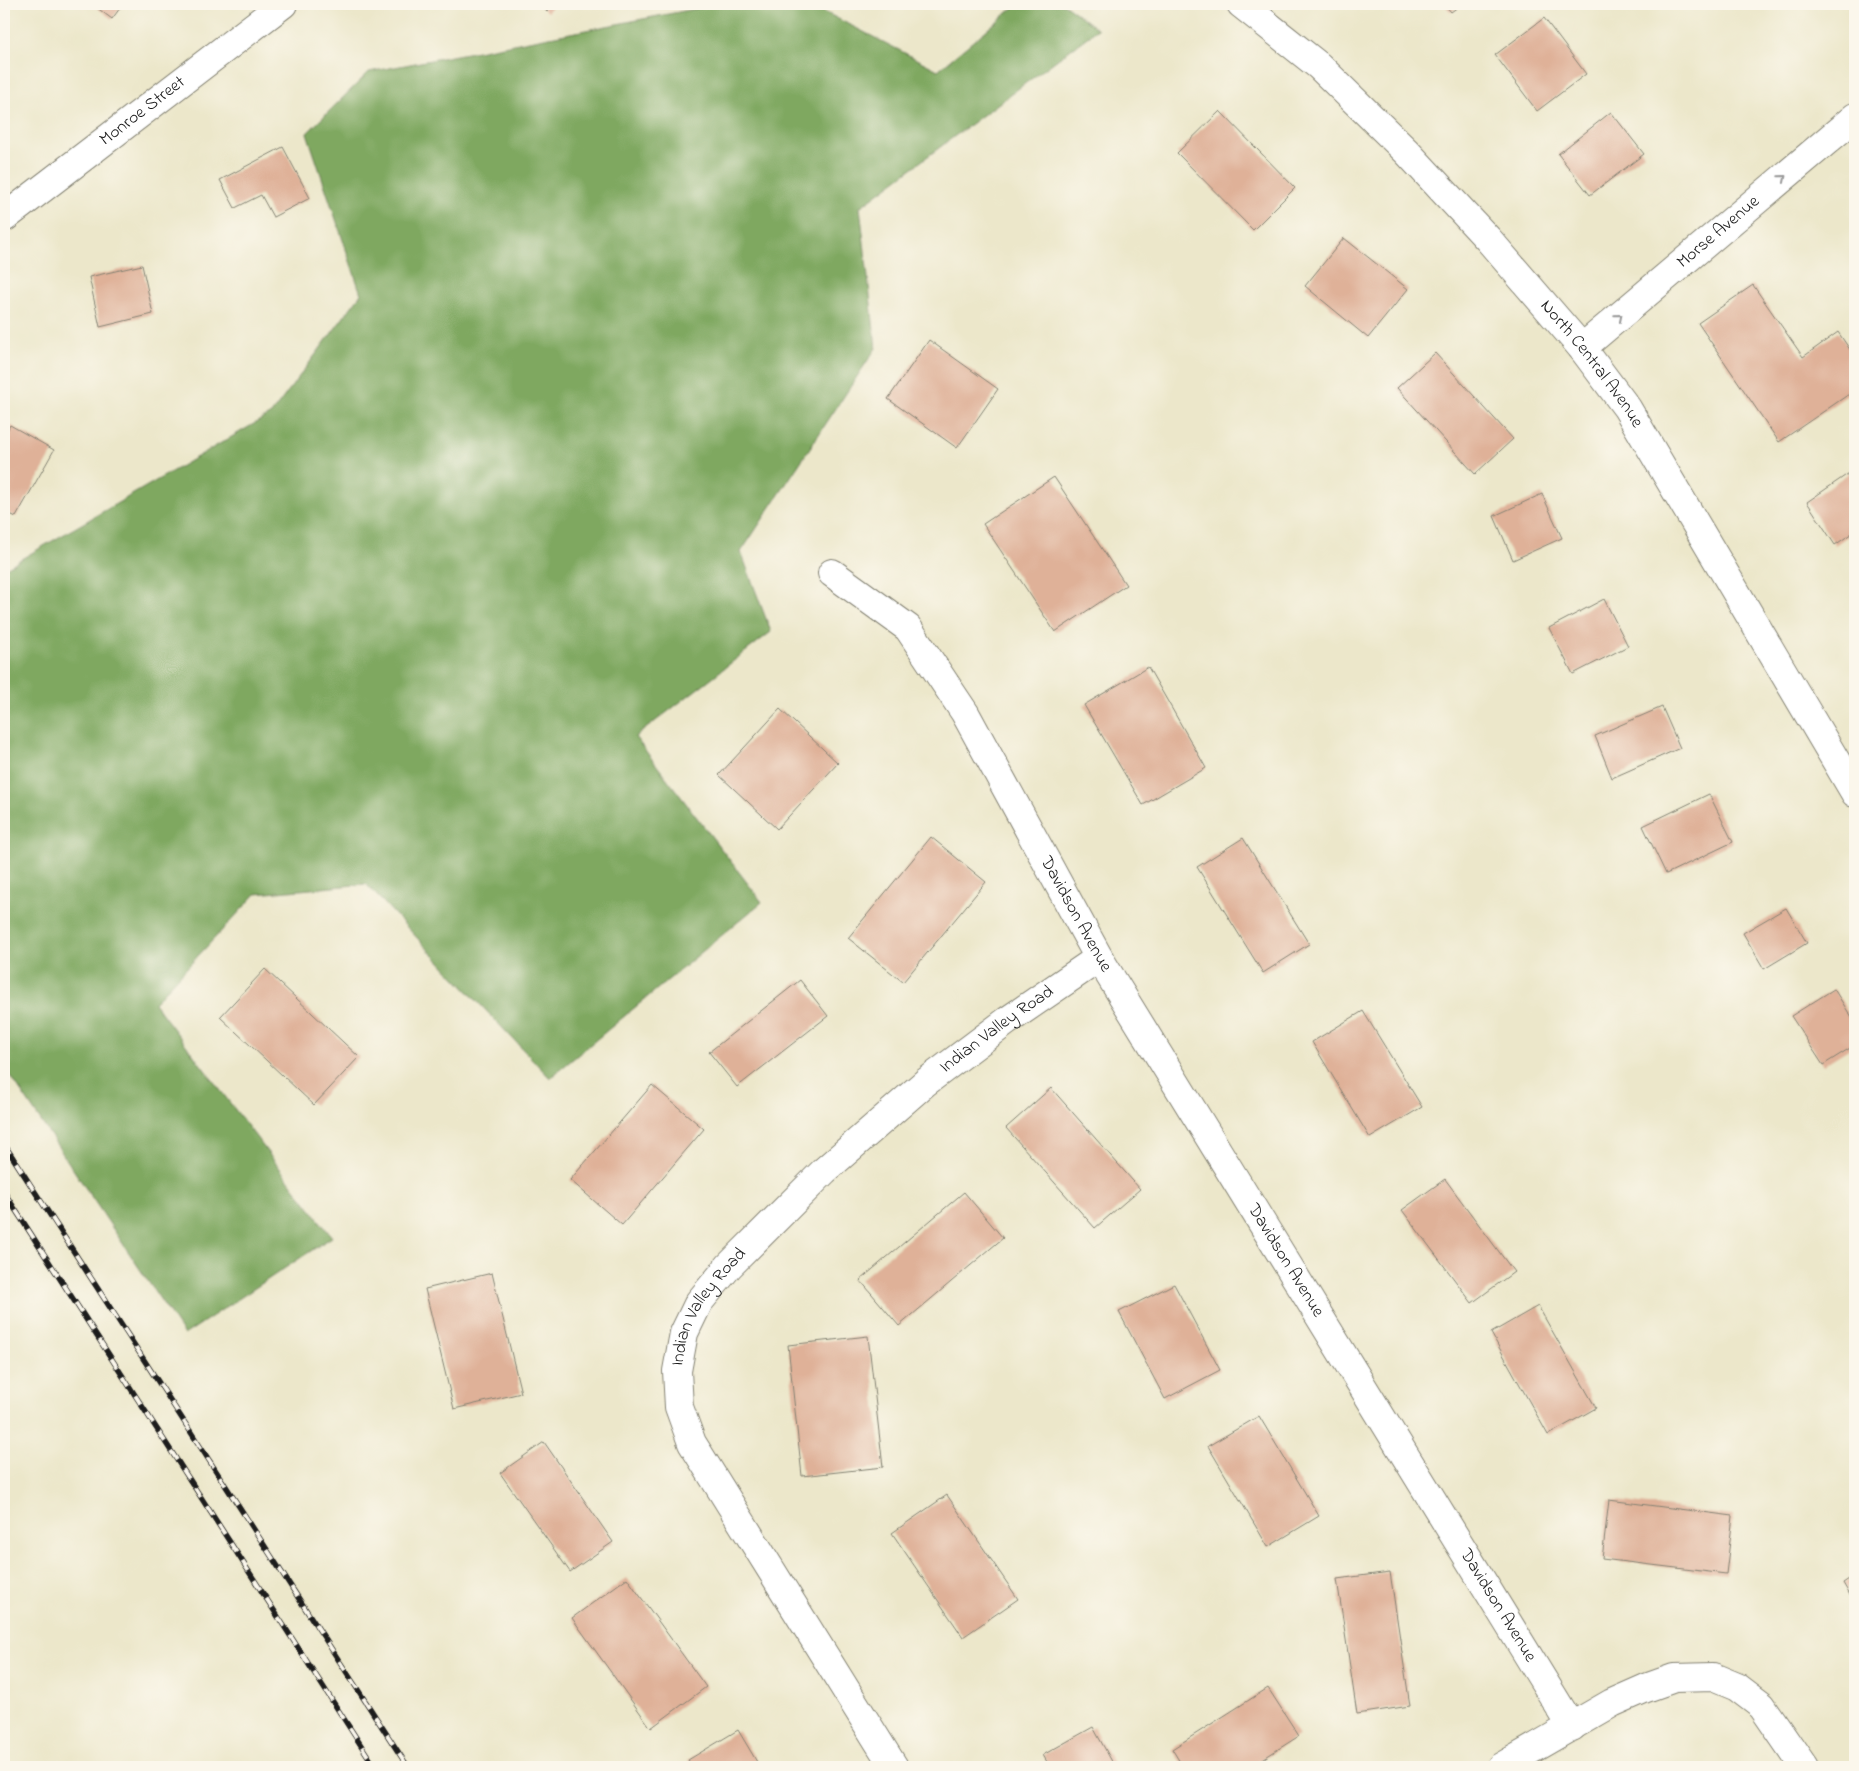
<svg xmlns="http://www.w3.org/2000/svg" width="1859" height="1771" font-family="'Indie Flower',sans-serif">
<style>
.forest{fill:#7fa860;stroke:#4e623e}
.building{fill:#dfb198}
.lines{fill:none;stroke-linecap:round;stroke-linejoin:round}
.minor-casing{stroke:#848273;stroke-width:30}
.major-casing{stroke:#848273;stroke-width:30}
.minor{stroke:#fff;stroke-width:28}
.major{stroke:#fff;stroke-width:28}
.rail-casing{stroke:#1c1c1c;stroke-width:5.5}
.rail{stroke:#fbf7ec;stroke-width:4;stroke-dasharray:11;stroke-linecap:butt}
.oneway{stroke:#999}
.labels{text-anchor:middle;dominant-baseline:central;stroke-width:4.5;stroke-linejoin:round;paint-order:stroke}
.street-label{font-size:18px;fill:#1c1c1c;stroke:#fbf7ec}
</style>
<rect width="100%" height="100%" fill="#fbf7ec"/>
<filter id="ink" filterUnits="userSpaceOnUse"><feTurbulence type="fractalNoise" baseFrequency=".02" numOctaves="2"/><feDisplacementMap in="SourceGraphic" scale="10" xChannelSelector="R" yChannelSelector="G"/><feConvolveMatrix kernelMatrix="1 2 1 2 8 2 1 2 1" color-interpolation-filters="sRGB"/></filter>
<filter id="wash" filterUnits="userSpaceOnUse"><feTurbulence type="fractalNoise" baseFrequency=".0096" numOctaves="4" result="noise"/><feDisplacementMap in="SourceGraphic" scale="20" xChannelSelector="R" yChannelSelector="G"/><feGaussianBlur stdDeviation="1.12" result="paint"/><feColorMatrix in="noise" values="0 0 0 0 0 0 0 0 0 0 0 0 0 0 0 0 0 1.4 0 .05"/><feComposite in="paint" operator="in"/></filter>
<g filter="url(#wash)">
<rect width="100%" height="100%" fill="#ece7ca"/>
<!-- forest -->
<path class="forest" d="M720 4H809L938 70 1018 4H1064L1098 29 860 207 876 348 741 552 771 632 635 737 762 902 550 1078 366 884 256 894 154 1003 332 1237 184 1335 4 1066V569L271 414 361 294 307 133 369 72Z"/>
<g id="blocks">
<!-- building -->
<path class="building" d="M92 4H123L112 19Z
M539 4H555L547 12Z
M1444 4H1462L1451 12Z
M1544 18 1586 74 1537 111 1495 55Z
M1220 111 1295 188 1253 230 1177 153Z
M1611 112 1644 154 1590 195 1558 154Z
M283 147 310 198 273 217 261 195 235 208 220 180Z
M1344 238 1408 289 1368 338 1305 286Z
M142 265 153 314 100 327 89 277Z
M1753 285 1803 357 1838 332 1855 357V390L1779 442 1698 323Z
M929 340 998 389 957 448 888 399Z
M1435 353 1513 439 1475 474 1397 388Z
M10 425 54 450 16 517 4 511V436Z
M1855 469V531L1835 545 1807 502Z
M1054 477 1126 585 1055 632 983 524Z
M1542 494 1562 538 1513 560 1494 516Z
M1604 599 1628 646 1573 674 1549 628Z
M1148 667 1206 768 1143 805 1084 705Z
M1662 707 1680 748 1612 778 1595 736Z
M780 709 838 763 777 829 719 775Z
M1709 794 1733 842 1666 874 1643 826Z
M931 837 986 882 903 982 848 938Z
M1243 838 1309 944 1263 973 1197 867Z
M1786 908 1807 943 1764 969 1743 933Z
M265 969 359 1057 314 1105 220 1017Z
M800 980 828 1016 737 1087 709 1052Z
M1834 989 1855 1023V1045L1823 1065 1791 1016Z
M1363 1011 1422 1107 1370 1138 1312 1042Z
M652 1085 704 1129 622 1225 570 1180Z
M1051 1088 1140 1189 1095 1228 1006 1128Z
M1445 1179 1514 1272 1472 1303 1402 1210Z
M964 1192 1003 1238 899 1326 860 1280Z
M492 1273 521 1393 454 1409 425 1289Z
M1174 1284 1220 1370 1165 1399 1119 1312Z
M1538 1306 1596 1408 1548 1435 1491 1333Z
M868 1336 883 1467 802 1476 788 1345Z
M1259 1416 1319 1516 1268 1547 1208 1446Z
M544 1442 613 1542 570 1572 500 1473Z
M947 1495 1018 1599 963 1637 892 1533Z
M1609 1500 1733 1516 1726 1574 1602 1559Z
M1390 1572 1410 1706 1357 1714 1337 1579Z
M1855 1575V1604L1843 1583Z
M627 1578 706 1687 651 1728 572 1618Z
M1268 1688 1299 1736 1250 1767H1183L1172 1749Z
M1093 1727 1115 1767H1050L1043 1755Z
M738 1730 760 1767H693L688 1760Z"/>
</g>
</g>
<g filter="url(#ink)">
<use href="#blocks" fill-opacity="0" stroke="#848273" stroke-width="1"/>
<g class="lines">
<!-- minor casing -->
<g class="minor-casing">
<g id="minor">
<path id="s1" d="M4 218 283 4"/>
<path id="s2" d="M1582 348 1855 117"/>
<path id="s3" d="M832 573 908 628 965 713 1099 958 1572 1727"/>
<path id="s4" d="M894 1767 692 1443 679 1407 677 1371 684 1333 699 1302 729 1266 824 1171 926 1082 1007 1021 1099 958"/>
<path d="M1501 1767 1612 1703 1646 1688 1674 1678 1713 1677 1737 1687 1762 1706 1804 1767"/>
</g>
</g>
<!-- major casing -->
<g class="major-casing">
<g id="major">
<path id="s5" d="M1241 4 1319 66 1407 152 1488 239 1582 348 1627 408 1855 793"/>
</g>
</g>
<!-- minor -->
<use href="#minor" class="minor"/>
<!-- major -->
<use href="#major" class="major"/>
<!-- rail casing -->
<g class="rail-casing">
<path id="rail" d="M4 1144 408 1767
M4 1192 375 1767"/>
</g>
<!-- rail -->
<use href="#rail" class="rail"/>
</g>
<!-- one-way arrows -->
<defs><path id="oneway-chevron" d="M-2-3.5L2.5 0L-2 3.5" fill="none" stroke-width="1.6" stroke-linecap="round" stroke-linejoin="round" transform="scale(1.25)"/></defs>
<g class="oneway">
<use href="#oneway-chevron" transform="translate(1783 178) rotate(-40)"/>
<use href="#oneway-chevron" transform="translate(1619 317) rotate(-40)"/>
</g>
</g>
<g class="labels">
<!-- street labels -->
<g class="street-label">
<text stroke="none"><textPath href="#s1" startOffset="175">Monroe Street</textPath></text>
<text stroke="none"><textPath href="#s2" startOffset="179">Morse Avenue</textPath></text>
<text stroke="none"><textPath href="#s5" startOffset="504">North Central Avenue</textPath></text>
<text stroke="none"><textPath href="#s3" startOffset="426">Davidson Avenue</textPath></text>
<text stroke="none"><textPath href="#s4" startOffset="934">Indian Valley Road</textPath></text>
<text stroke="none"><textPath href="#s3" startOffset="831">Davidson Avenue</textPath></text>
<text stroke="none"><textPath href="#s4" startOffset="529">Indian Valley Road</textPath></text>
<text stroke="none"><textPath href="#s3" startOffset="1236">Davidson Avenue</textPath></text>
</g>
</g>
<!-- margin -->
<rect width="1859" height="1771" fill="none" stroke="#fbf7ec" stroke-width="20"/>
</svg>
